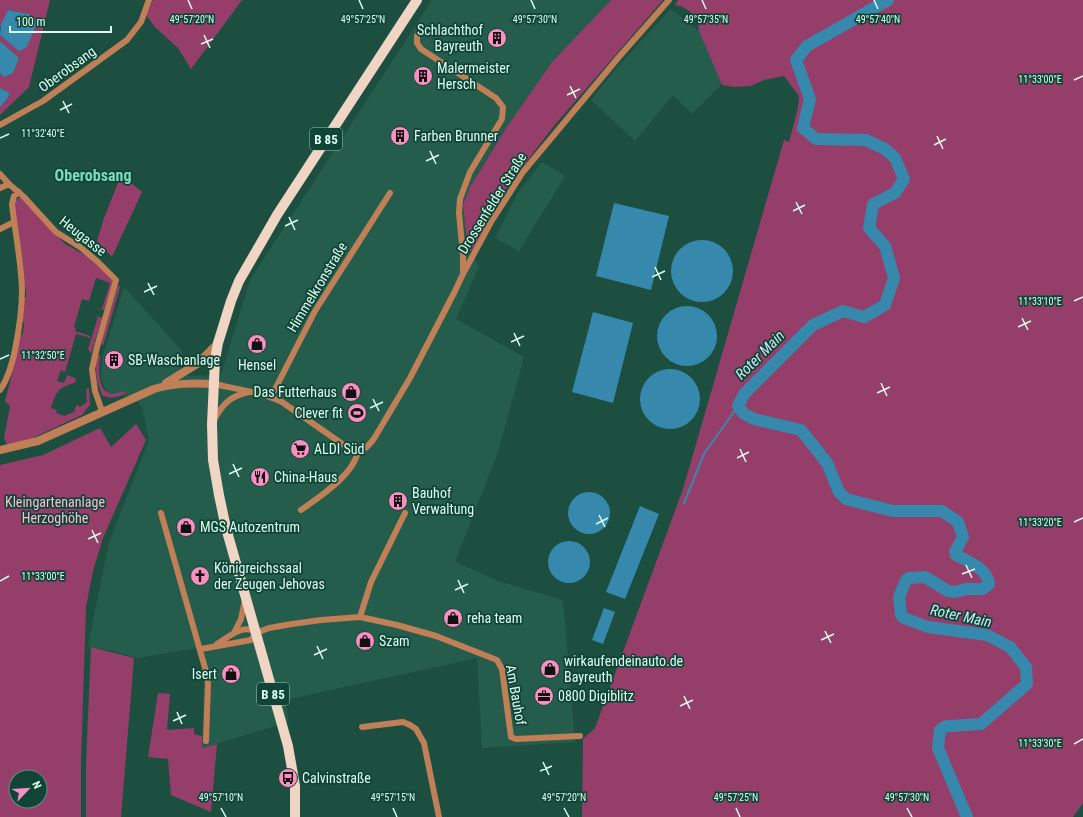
<svg xmlns="http://www.w3.org/2000/svg" width="1083" height="817" font-family="'Roboto Condensed',sans-serif">
<style>
.built{fill:#255d4d}
.green{fill:#953e6a;fill-rule:evenodd}
.water{fill:#3788ad}
.lines{fill:none;stroke-linecap:round;stroke-linejoin:round}
.stream{stroke:#3788ad;stroke-width:2}
.river{stroke:#3788ad;stroke-width:12}
.minor{stroke:#c17f57;stroke-width:6}
.tertiary{stroke:#c17f57;stroke-width:8}
.primary{stroke:#f0d5c5;stroke-width:10}
.ticks{fill:none;stroke:#dbfef1;stroke-width:1.5}
.labels{text-anchor:middle;dominant-baseline:central;stroke-width:3.5;stroke-linejoin:round;paint-order:stroke}
.shield{fill:#104436;stroke:#9ec6b9;stroke-width:1}
.shield-label{font-size:13px;font-weight:bold;fill:#dbfef1}
.poi-label{font-size:14px;fill:#dbfef1;stroke:#104436;text-anchor:start}
.street-label{font-size:14px;fill:#dbfef1;stroke:#104436}
.park-label{font-size:14px;fill:#fabed7;stroke:#104436}
.water-label{font-size:15px;font-style:italic;fill:#cce9f9;stroke:#104436}
.quarter-label{font-size:16px;font-weight:bold;fill:#7ddabd;stroke:#104436}
.ticks-label{font-size:10px;text-anchor:middle;fill:#dbfef1;stroke:#104436;stroke-width:3.5;stroke-linejoin:round;paint-order:stroke}
</style>
<rect width="100%" height="100%" fill="#1d4f41"/>
<!-- built -->
<path class="built" d="M432 0H611L552 62 506 128 477 174 463 205 468 249 479 266 456 319 524 357 498 452 455 562 501 582 563 600 575 742 482 748 477 658 285 700 289 722 202 748 204 677 197 648 137 658 113 651 88 646 109 542 149 440 142 407 132 396 108 395 101 379 102 359 124 287 182 351 180 376 221 375 250 280Z
M671 9 699 31 720 77 721 85 692 114 673 95 635 141 591 100 620 64Z
M542 162 565 176 519 251 495 238 519 191Z"/>
<!-- green -->
<path class="green" d="M0 0H50L29 87 0 115V107L7 99 10 93 0 88V73L4 77 13 73 19 58 0 41V35L19 50 29 14 8 10 0 28Z
M153 0H242L191 69 178 48 155 27 146 15Z
M611 0H663L553 127 505 190 472 251 468 250 463 205 470 187 506 128 552 62Z
M678 0H1083V803L1073 817H582L583 739 595 728 683 489 784 140 789 142 798 108 799 96 784 76 764 80 751 86 734 87 722 85 699 31C698 17 689 7 675 5Z
M122 175 142 192 112 257 97 241 104 218 119 180Z
M21 197 65 244 92 259 112 280 113 282 104 310 95 308 102 309 110 283 96 278 89 301 82 299 74 327 76 328 75 331 90 336V339L88 337 76 334 65 372 61 370 57 381 64 383 67 375 75 378 76 382C58 389 57 389 51 408L57 410 56 413 64 416 74 412 77 404 80 407 87 402 86 389 89 388 90 405 82 415 9 449 4 438 10 406 5 401 10 382 20 337 23 333 24 323 22 320 23 300 26 297C26 292 27 288 23 284L22 257 14 204 16 200Z
M118 285 120 287 103 346 101 343Z
M93 314 102 318 91 354 88 349 98 317Z
M100 355C99 365 96 392 112 394 117 394 122 391 127 392 119 397 111 400 102 395 96 382 95 370 97 356Z
M136 424 146 440 103 538 93 571 86 607 81 761V817H0V465L43 455 100 428 111 447ZM16 777H40V801H16Z
M91 647 134 658 121 817H86V762Z
M158 693 170 694 167 730 194 728V734L202 736V748L217 744 211 812 171 795 168 759 148 757Z"/>
<!-- water -->
<path class="water" d="M8 10 29 14 37 22 27 47 19 51 0 35 1 24Z
M0 41 19 58 13 73 4 77 0 73Z
M0 88 10 93 7 99 0 107Z
M614 203 669 216 651 290 596 276Z
M671 271a31 31 0 1 1 62 0a31 31 0 1 1-62 0Z
M657 336a30 30 0 1 1 60 0a30 30 0 1 1-60 0Z
M593 312 633 323 613 403 572 392Z
M640 399a30 30 0 1 1 60 0a30 30 0 1 1-60 0Z
M568 513a21 21 0 1 1 42 0a21 21 0 1 1-42 0Z
M640 506 659 514 625 599 606 592Z
M548 562a21 21 0 1 1 42 0a21 21 0 1 1-42 0Z
M604 608 615 612 603 644 592 640Z"/>
<g class="lines">
<!-- stream -->
<path class="stream" d="M684 503 704 454 738 406"/>
<!-- river -->
<path class="river" d="M888 0 807 46 796 60 810 99 803 128 816 139 866 140 885 149 895 158 904 179 895 193 873 204 869 228 885 246 894 278 885 305 864 317 843 311 813 325 744 394 738 406 743 413 754 419 801 430 827 463 839 492 846 499 893 511H942L958 522 963 537 955 552 956 555C969 562 987 568 989 584L983 589H966L955 592 948 591 925 577 909 578 906 580 899 597 901 615 904 618 928 627 987 635 1010 647 1026 667 1027 684 981 724 949 726 944 727 940 730 938 748 967 817"/>
<!-- minor -->
<path class="minor" d="M417 36V43L421 49 496 98 503 107 502 119 470 172 460 199 459 213 463 256V272
M0 125 43 101 127 40 141 22 149 0
M0 174 9 184 24 197 56 232 80 247 97 261 116 280 97 347 92 369 95 391 102 411
M0 188 9 184
M0 229 14 222
M214 384C237 389 260 392 282 402L351 450C363 453 369 446 375 437L410 378 454 293 463 274 491 222 523 172 618 58 669 0
M0 390C8 379 12 364 15 350 19 330 22 309 22 289 21 260 15 232 12 204L14 196 19 192
M271 397 315 311 390 193
M214 420C223 403 231 396 249 392
M301 510C319 497 354 475 358 451
M161 513 207 675 208 684 206 741
M360 617 371 582 405 513
M234 633 241 619 245 600
M256 633 269 628 292 624 321 620 360 617 397 625 436 636 497 660 502 669 511 737 516 739 580 736
M217 644C227 638 244 623 255 632
M201 649 251 640 256 633
M362 727 403 722 410 725 416 729 424 743 439 817"/>
<!-- tertiary -->
<path class="tertiary" d="M166 383 197 364 218 343
M0 450 38 441 154 389C174 383 193 383 214 384"/>
<!-- primary -->
<path class="primary" d="M295 817V786L288 746 226 528 219 495 213 460 212 424 215 360 218 343 231 301 239 281 277 215 417 0"/>
</g>
<!-- ticks -->
<path class="ticks" d="M188 0 192 9M359 0 363 9M531 0 535 9M702 0 706 9M874 0 878 9M204 35 210 48M201 44 213 39M1074 80 1083 76M570 86 576 98M567 95 580 89M63 101 69 113M60 110 72 104M937 136 943 149M0 138 9 134M934 145 946 139M430 151 436 164M426 161 439 155M796 202 802 214M793 211 805 205M289 217 295 230M285 226 298 220M655 267 661 280M652 277 665 271M148 283 154 295M144 292 157 286M1074 301 1083 297M1022 318 1028 330M1018 327 1031 321M514 333 520 346M511 342 524 336M0 359 9 355M881 383 887 396M877 393 890 387M373 399 379 411M370 408 383 402M740 449 746 462M737 458 749 452M233 464 239 477M229 474 242 468M599 515 605 527M1074 522 1083 518M596 524 608 518M92 530 98 543M88 539 101 533M966 565 972 578M962 574 975 569M458 580 464 593M0 581 9 576M455 590 468 584M825 631 831 643M821 640 834 634M317 646 323 659M314 655 327 649M684 696 690 709M680 706 693 700M177 712 182 724M173 721 186 715M1074 744 1083 739M543 762 549 775M540 771 552 766M221 808 226 817M393 808 397 817M564 808 569 817M736 808 740 817M907 808 912 817"/>
<!-- icons -->
<defs>
<g id="building-disc" transform="scale(1)"><circle r="9.5" fill="#fc8fc2" stroke="#104436"/><path d="M-4-6H4V6H1V3H-1V6H-4ZM-2.5-4.3h1.7v1.8h-1.7ZM.8-4.3h1.7v1.8H.8ZM-2.5-1h1.7V.8h-1.7ZM.8-1h1.7V.8H.8Z" fill="#111"/></g>
<g id="shop-disc" transform="scale(1)"><circle r="9.5" fill="#fc8fc2" stroke="#104436"/><path d="M-5-2.5h2.3a2.7 3.5 0 0 1 5.4 0H5L5.5 6h-11ZM-1.5-2.5h3a1.5 2.3 0 0 0-3 0Z" fill="#111"/></g>
<g id="stadium-disc" transform="scale(1)"><circle r="9.5" fill="#fc8fc2" stroke="#104436"/><path d="M0-5a6.5 5 0 1 0 0 10a6.5 5 0 1 0 0-10ZM-3.5-1.8h7v3.6h-7Z" fill="#111"/></g>
<g id="supermarket-disc" transform="scale(1)"><circle r="9.5" fill="#fc8fc2" stroke="#104436"/><path d="M-6-5.5h2.5l.6 2H6L4.5 2H-2.5L-4.4-4H-6ZM-1.5 3.2a1.3 1.3 0 1 0 .1 0ZM3 3.2a1.3 1.3 0 1 0 .1 0Z" fill="#111"/></g>
<g id="restaurant-disc" transform="scale(1)"><circle r="9.5" fill="#fc8fc2" stroke="#104436"/><path d="M-5-6h1v4h1v-4h1v4h1v-4h1v5L-1.5 .5V6h-2V.5L-5-1ZM5-6V6H3V1.5H1.5Q1.5-4 5-6Z" fill="#111"/></g>
<g id="church-disc" transform="scale(1)"><circle r="9.5" fill="#fc8fc2" stroke="#104436"/><path d="M-1.2-6h2.4v3.5h3.3v2.4h-3.3V6h-2.4V-.1h-3.3v-2.4h3.3Z" fill="#111"/></g>
<g id="office-disc" transform="scale(1)"><circle r="9.5" fill="#fc8fc2" stroke="#104436"/><path d="M-6-3h4V-5.5h4V-3h4V5H-6ZM-1-4.5V-3h2v-1.5ZM-6 0V1H6V0Z" fill="#111"/></g>
<g id="bus-disc" transform="scale(1)"><circle r="9.5" fill="#fc8fc2" stroke="#104436"/><path d="M-5-6H5V4H4V6H2V4H-2V6H-4V4H-5ZM-3.5-4V0h7V-4ZM-3.5 1.2v1.5H-2V1.2ZM2 1.2v1.5H3.5V1.2Z" fill="#111"/></g>
</defs>
<g fill-rule="evenodd">
<use href="#building-disc" x="497" y="38"/>
<use href="#building-disc" x="423" y="76"/>
<use href="#building-disc" x="400" y="136"/>
<use href="#shop-disc" x="257" y="344"/>
<use href="#building-disc" x="114" y="360"/>
<use href="#shop-disc" x="351" y="392"/>
<use href="#stadium-disc" x="357" y="413"/>
<use href="#supermarket-disc" x="300" y="449"/>
<use href="#restaurant-disc" x="260" y="477"/>
<use href="#building-disc" x="398" y="501"/>
<use href="#shop-disc" x="186" y="527"/>
<use href="#church-disc" x="200" y="576"/>
<use href="#shop-disc" x="453" y="618"/>
<use href="#shop-disc" x="365" y="641"/>
<use href="#shop-disc" x="550" y="669"/>
<use href="#shop-disc" x="231" y="674"/>
<use href="#office-disc" x="544" y="696"/>
<use href="#bus-disc" x="288" y="778"/>
</g>
<g class="labels">
<!-- shield labels -->
<g class="shield">
<rect x="310" y="128" width="32" height="22" rx="3"/>
<rect x="257" y="683" width="32" height="22" rx="3"/>
</g>
<g class="shield-label">
<text x="326" y="139">B 85</text>
<text x="273" y="694">B 85</text>
</g>
<!-- poi labels -->
<g class="poi-label">
<text x="483" y="30" text-anchor="end">Schlachthof<tspan x="483" dy="16">Bayreuth</tspan></text>
<text x="437" y="68">Malermeister<tspan x="437" dy="16">Hersch</tspan></text>
<text x="414" y="136">Farben Brunner</text>
<text x="128" y="360">SB-Waschanlage</text>
<text x="257" y="365" text-anchor="middle">Hensel</text>
<text x="337" y="392" text-anchor="end">Das Futterhaus</text>
<text x="343" y="413" text-anchor="end">Clever fit</text>
<text x="314" y="449">ALDI Süd</text>
<text x="274" y="477">China-Haus</text>
<text x="412" y="493">Bauhof<tspan x="412" dy="16">Verwaltung</tspan></text>
<text x="200" y="527">MGS Autozentrum</text>
<text x="214" y="568">Königreichssaal<tspan x="214" dy="16">der Zeugen Jehovas</tspan></text>
<text x="467" y="618">reha team</text>
<text x="379" y="641">Szam</text>
<text x="564" y="661">wirkaufendeinauto.de<tspan x="564" dy="16">Bayreuth</tspan></text>
<text x="217" y="674" text-anchor="end">Isert</text>
<text x="558" y="696">0800 Digiblitz</text>
<text x="302" y="778">Calvinstraße</text>
</g>
<!-- street labels -->
<g class="street-label">
<text transform="translate(67 69) rotate(-36)">Oberobsang</text>
<text transform="translate(492 203) rotate(-58)">Drossenfelder Straße</text>
<text transform="translate(83 236) rotate(38)">Heugasse</text>
<text transform="translate(317 287) rotate(-59)">Himmelkronstraße</text>
<text transform="translate(516 695) rotate(80)">Am Bauhof</text>
</g>
<!-- park labels -->
<g class="park-label">
<text x="55" y="502">Kleingartenanlage<tspan x="55" dy="16">Herzoghöhe</tspan></text>
</g>
<!-- water labels -->
<g class="water-label">
<text transform="translate(760 355) rotate(-45)">Roter Main</text>
<text transform="translate(961 616) rotate(12)">Roter Main</text>
</g>
<!-- quarter labels -->
<g class="quarter-label">
<text x="93" y="175">Oberobsang</text>
</g>
</g>
<g class="ticks-label">
<text x="192" y="23">49°57'20"N</text>
<text x="363" y="23">49°57'25"N</text>
<text x="535" y="23">49°57'30"N</text>
<text x="706" y="23">49°57'35"N</text>
<text x="878" y="23">49°57'40"N</text>
<text x="1040" y="83">11°33'00"E</text>
<text x="43" y="137">11°32'40"E</text>
<text x="1040" y="305">11°33'10"E</text>
<text x="43" y="359">11°32'50"E</text>
<text x="1040" y="526">11°33'20"E</text>
<text x="43" y="580">11°33'00"E</text>
<text x="1040" y="747">11°33'30"E</text>
<text x="393" y="801">49°57'15"N</text>
<text x="564" y="801">49°57'20"N</text>
<text x="736" y="801">49°57'25"N</text>
<text x="907" y="801">49°57'30"N</text>
<text x="221" y="801">49°57'10"N</text>
</g>
<!-- north arrow -->
<g transform="translate(28 789) rotate(65)"><circle r="19" fill="#104436" stroke="#618e81"/>
<path d="M0-3L7 15L0 10L-7 15Z" fill="#fc8fc2"/>
<text y="-6" font-size="11" font-weight="bold" text-anchor="middle" fill="#dbfef1">N</text>
</g>
<!-- scale -->
<path d="M10 26v6h101v-6" fill="none" stroke="#dbfef1" stroke-width="2"/>
<text x="16" y="26" font-size="12" fill="#dbfef1" stroke="#104436" stroke-width="3" paint-order="stroke">100 m</text>
</svg>
